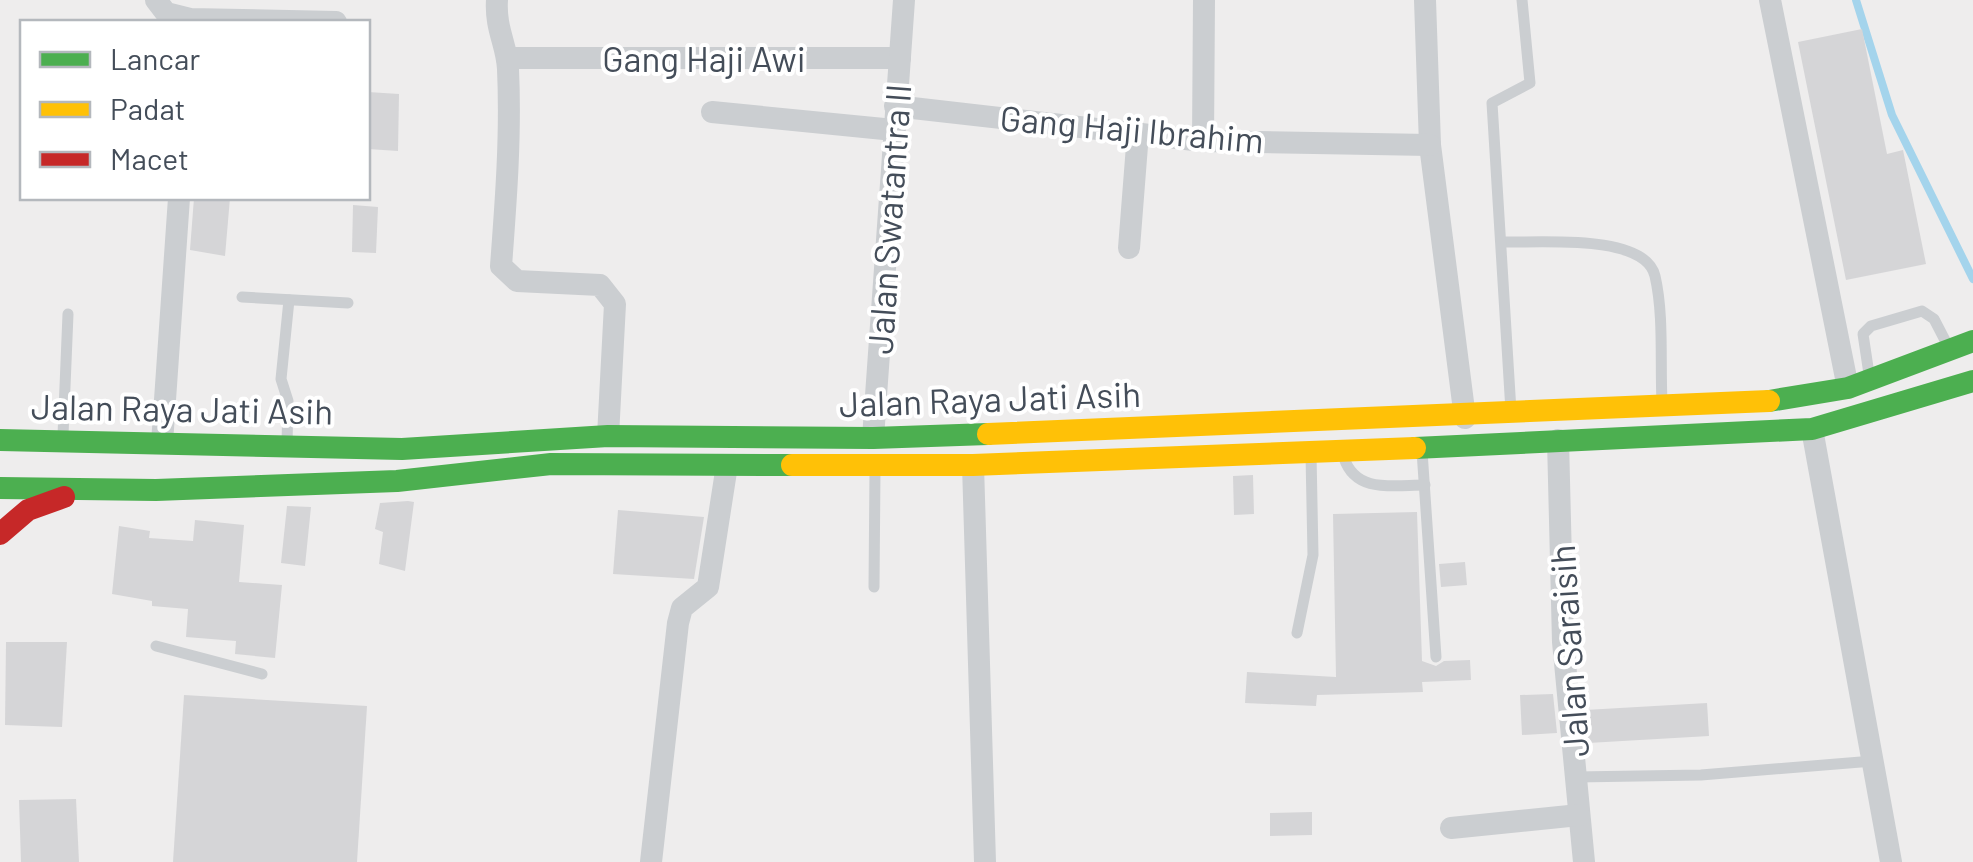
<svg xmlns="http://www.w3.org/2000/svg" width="1973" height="862" viewBox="0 0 1973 862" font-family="Barlow,sans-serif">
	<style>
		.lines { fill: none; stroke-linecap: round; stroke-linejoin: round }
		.stream { stroke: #a4d4ec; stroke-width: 8 }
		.building { fill: #d5d5d7 }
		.lane { stroke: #cbced1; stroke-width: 11 }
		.street { stroke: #cbced1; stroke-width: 22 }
		.fast { stroke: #4caf50; stroke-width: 22 }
		.slow { stroke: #ffc107; stroke-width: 22 }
		.jam { stroke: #c62828; stroke-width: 22 }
		.labels { text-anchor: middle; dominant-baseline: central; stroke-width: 8; stroke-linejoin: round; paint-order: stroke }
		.street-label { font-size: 35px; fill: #444d59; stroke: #fff }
	</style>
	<rect width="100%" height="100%" fill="#eeeded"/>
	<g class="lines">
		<polyline class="stream" points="1856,0 1892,115 1973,279"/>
	</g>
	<g class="building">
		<polygon points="1862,29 1887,154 1903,150 1926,264 1846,280 1798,42"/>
		<polygon points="368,92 399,94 398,151 368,149"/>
		<polygon points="194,198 230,198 225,256 190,250"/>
		<polygon points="353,205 378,207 376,253 352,252"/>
		<polygon points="1253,475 1254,514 1234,515 1233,476"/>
		<polygon points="408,501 414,502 405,571 379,564 383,532 375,529 380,503"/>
		<polygon points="287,506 311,507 305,566 281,563"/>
		<polygon points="618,510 704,517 694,579 613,574"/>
		<polygon points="1417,512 1422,661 1436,666 1444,661 1470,660 1471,680 1422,682 1423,692 1317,695 1316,706 1245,703 1247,672 1336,677 1333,514"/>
		<polygon points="195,520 244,525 239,582 282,585 275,658 235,654 236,641 186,637 188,609 152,606 152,601 112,594 119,526 150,531 149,538 193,541"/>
		<polygon points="1465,562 1467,585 1441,587 1439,564"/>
		<polygon points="6,642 67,642 62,727 5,725"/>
		<polygon points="1553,694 1557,733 1522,735 1520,695"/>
		<polygon points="184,695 367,706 357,862 173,862"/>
		<polygon points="1707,703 1709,736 1588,743 1585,710"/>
		<polygon points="76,799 79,862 21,862 19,800"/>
		<polygon points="1312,812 1312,835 1270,836 1270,813"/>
	</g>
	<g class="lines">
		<g class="lane">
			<path d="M1503 242C1538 243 1645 233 1655 276 1664 315 1660 362 1662 402"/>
			<polyline points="242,297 348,303"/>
			<polyline points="1869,374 1863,334 1871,326 1922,311 1934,319 1948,346"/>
			<polyline points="1511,411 1492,103 1530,83 1522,0"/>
			<polyline points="63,435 68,314"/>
			<polyline points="287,444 288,401 281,379 289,300"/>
			<polyline points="1422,451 1436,657"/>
			<path d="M1344 458C1356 494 1394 485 1425 485"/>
			<polyline points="874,587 875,470"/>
			<polyline points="1297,633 1313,555 1311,454"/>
			<polyline points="156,646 262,674"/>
			<polyline points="1576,777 1701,775 1873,761"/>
		</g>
		<g class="street">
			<polyline points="156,0 166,13 190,19 336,22"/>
			<path d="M497 0C495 29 507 45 508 69 511 135 506 200 501 266L517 281 600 285 615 304 608 436"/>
			<polyline points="1425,0 1430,145 1465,418"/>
			<polyline points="1770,0 1848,388"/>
			<polyline points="507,58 900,58"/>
			<polyline points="895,106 1203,141 1430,145"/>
			<polyline points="712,112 894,130"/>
			<polyline points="1203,141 1204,0"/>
			<polyline points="1129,248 1138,133"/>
			<polyline points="1812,429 1891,862"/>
			<polyline points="873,438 904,0"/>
			<polyline points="1558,440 1563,642 1584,862"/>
			<polyline points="162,443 179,198"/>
			<polyline points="973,465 985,862"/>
			<polyline points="1451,828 1579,815"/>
			<polyline points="651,862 678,623 682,608 708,587 727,465"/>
		</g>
		<g class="fast">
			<polyline points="1769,401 1848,388 1973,341"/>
			<polyline points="0,440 402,449 608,436 873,438 988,434"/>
			<polyline points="1415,448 1812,429 1973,381"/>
			<polyline points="0,488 156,490 397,481 551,464 792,465"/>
		</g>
		<g class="slow">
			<polyline points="988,434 1769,401"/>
			<polyline points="792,465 973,465 1415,448"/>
		</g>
		<polyline class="jam" points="0,534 28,510 64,497"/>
	</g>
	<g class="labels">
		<g class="street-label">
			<text x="704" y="58">Gang Haji Awi</text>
			<text transform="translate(1132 128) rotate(5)">Gang Haji Ibrahim</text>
			<text transform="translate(888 219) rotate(-86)">Jalan Swatantra II</text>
			<text transform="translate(990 398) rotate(-2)">Jalan Raya Jati Asih</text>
			<text transform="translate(182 408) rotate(1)">Jalan Raya Jati Asih</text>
			<text transform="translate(1568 651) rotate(-94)">Jalan Saraisih</text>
		</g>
	</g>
	<rect x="20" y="20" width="350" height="180" fill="#ffffff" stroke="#b4b8bd" stroke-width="2.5"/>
	<rect x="40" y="52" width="50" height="15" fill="#4caf50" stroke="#b4b8bd" stroke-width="2.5"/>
	<text x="110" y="70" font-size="30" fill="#444d59">Lancar</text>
	<rect x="40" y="102" width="50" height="15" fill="#ffc107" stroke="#b4b8bd" stroke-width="2.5"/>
	<text x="110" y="120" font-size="30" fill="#444d59">Padat</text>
	<rect x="40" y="152" width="50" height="15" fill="#c62828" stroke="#b4b8bd" stroke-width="2.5"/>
	<text x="110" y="170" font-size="30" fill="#444d59">Macet</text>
</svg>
